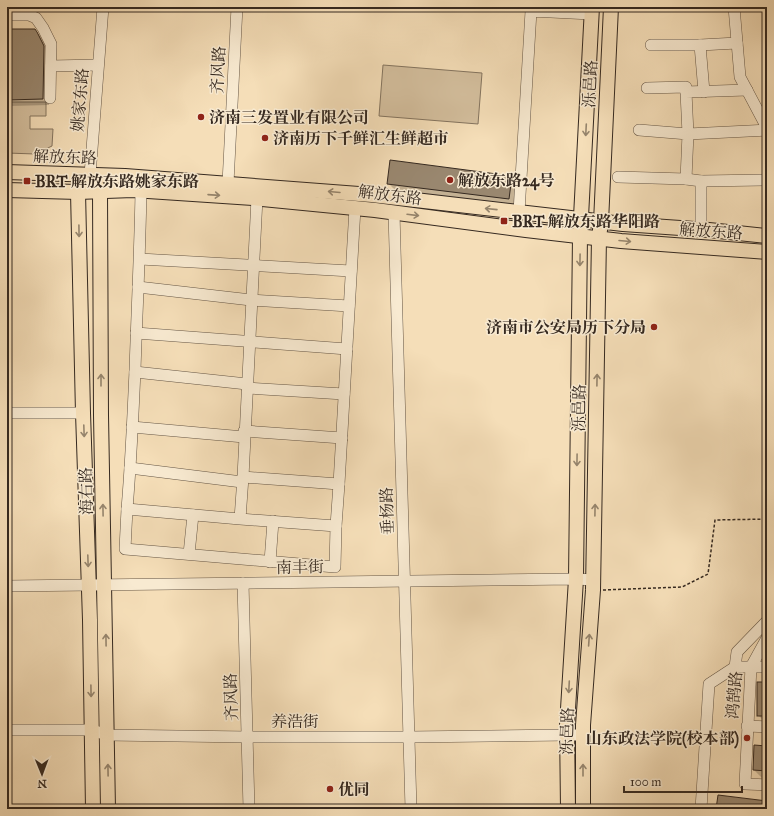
<svg xmlns="http://www.w3.org/2000/svg" width="774" height="816" viewBox="0 0 774 816" font-family="'IM FELL Great Primer','Noto Serif SC',serif">
	<style>
		.green { fill: #d4bf9e; stroke: #84745f }
		.shadow { fill: #0003 }
		.building { fill: #99876f; stroke: #352920 }
		.lines { fill: none; stroke-linecap: round; stroke-linejoin: round }
		.minor-casing { stroke: #655646; stroke-width: 12 }
		.major-casing { stroke: #352920; stroke-width: 16 }
		.path { stroke: #352920; stroke-width: 1.5; stroke-dasharray: 3 2; stroke-linecap: butt }
		.minor { stroke: #f8ead1; stroke-width: 11 }
		.major { stroke: #f5deb8; stroke-width: 14 }
		.oneway { stroke: #95846c }
		.poi-dot { fill: #8f2418; stroke: #f8ead1; stroke-width: 1.5 }
		.labels { text-anchor: middle; dominant-baseline: central; stroke-width: 3; stroke-linejoin: round; paint-order: stroke }
		.street-label { font-size: 16px; fill: #352920; stroke: #f8ead1 }
		.poi-label { font-size: 16px; font-weight: bold; fill: #352920; stroke: #f8ead1; text-anchor: start }
	</style>
	<rect width="100%" height="100%" fill="#f5deb8"/>
	<filter id="stains"><feTurbulence type="fractalNoise" baseFrequency=".005" numOctaves="4"/><feColorMatrix values="0 0 0 0 .2 0 0 0 0 .09 0 0 0 0 .02 0 0 0 .5 -.17"/></filter>
	<radialGradient id="worn" r=".72"><stop offset=".6" stop-color="#630" stop-opacity="0"/><stop offset="1" stop-color="#630" stop-opacity=".3"/></radialGradient>
	<g class="green">
		<polygon points="383,65 482,73 478,124 379,116"/>
		<polygon points="7,102 46,102 46,116 30,116 30,129 53,129 52,146 35,154 7,153"/>
	</g>
	<g class="shadow">
		<polygon points="7,30 35,30 41,37 50,53 49,105 10,106 7,103"/>
		<polygon points="511,177 518,183 515,205 395,190 388,183"/>
		<polygon points="767,683 767,720 763,720 758,715"/>
		<polygon points="767,747 767,780 764,780 754,770"/>
	</g>
	<g class="building">
		<polygon points="7,29 35,29 37,32 44,46 43,99 7,100"/>
		<polygon points="390,160 512,176 509,199 387,184"/>
		<rect x="757" y="682" width="10" height="34"/>
		<polygon points="754,745 767,746 767,771 753,770"/>
		<polygon points="718,795 767,801 767,809 716,809"/>
	</g>
	<g class="lines">
		<g class="minor-casing">
			<g id="minor">
				<polyline points="734,7 740,77 767,128"/>
				<polyline points="7,15 29,15 36,18 43,28 51,44 50,98"/>
				<polyline points="651,45 700,45 704,92"/>
				<polyline points="700,45 737,43"/>
				<polyline points="51,66 98,65"/>
				<polyline points="647,88 686,87 686,92"/>
				<polyline points="747,90 686,92 688,134 767,130"/>
				<polyline points="639,130 688,134 686,179"/>
				<polyline points="618,177 686,179 701,181 701,229"/>
				<polyline points="701,181 767,180"/>
				<polyline points="228,183 237,7"/>
				<polyline points="78,192 90,175 103,7"/>
				<polyline points="519,212 531,11 591,14"/>
				<polyline points="394,213 411,809"/>
				<polyline points="140,259 351,271"/>
				<polyline points="138,287 251,300 349,306"/>
				<polyline points="136,333 347,349"/>
				<polyline points="135,372 247,384"/>
				<polyline points="247,388 344,394"/>
				<polyline points="7,413 83,413"/>
				<polyline points="132,427 244,437"/>
				<polyline points="244,431 342,438"/>
				<polyline points="130,468 242,482"/>
				<polyline points="243,477 339,484"/>
				<path d="M127 509C131 463 133 416 135 370 137 310 140 250 141 191"/>
				<polyline points="240,519 336,526 335,567 125,549 127,509 240,519 243,477 257,198"/>
				<polyline points="336,526 339,484 355,208"/>
				<polyline points="189,554 193,515"/>
				<polyline points="270,562 273,521"/>
				<polyline points="243,583 249,809"/>
				<polyline points="7,586 576,579 594,580"/>
				<polyline points="767,638 751,667 745,784 767,785"/>
				<polyline points="735,667 767,667"/>
				<polyline points="747,726 767,727"/>
				<polyline points="7,730 92,730 107,735 248,737 409,737 567,735 583,735"/>
				<polyline points="701,809 709,684 735,667 737,652 767,621"/>
			</g>
		</g>
		<g class="major-casing">
			<g id="major">
				<polyline points="7,172 125,176 372,195 623,224 709,230 767,236"/>
				<polyline points="96,185 100,191 101,415 108,809"/>
				<polyline points="7,190 78,192 133,190 253,198 375,210 526,230 621,241 767,252"/>
				<polyline points="78,192 83,413 90,620 93,809"/>
				<polyline points="568,809 567,725 576,579 580,236 592,7"/>
				<polyline points="583,809 583,725 593,590 599,238 601,222 611,7"/>
			</g>
		</g>
		<polyline class="path" points="603,590 682,587 708,574 715,520 767,519"/>
		<use href="#minor" class="minor"/>
		<use href="#major" class="major"/>
	</g>
	<defs><path id="oneway-shaft" d="M-6 0H5M1.5-3L5.5 0L1.5 3" fill="none" stroke-width="1.6" stroke-linecap="round" stroke-linejoin="round"/></defs>
	<g class="oneway">
		<use href="#oneway-shaft" transform="translate(586 130) rotate(93)"/>
		<use href="#oneway-shaft" transform="translate(334 192) rotate(-175)"/>
		<use href="#oneway-shaft" transform="translate(214 195) rotate(4)"/>
		<use href="#oneway-shaft" transform="translate(491 209) rotate(-174)"/>
		<use href="#oneway-shaft" transform="translate(413 215) rotate(7)"/>
		<use href="#oneway-shaft" transform="translate(79 231) rotate(89)"/>
		<use href="#oneway-shaft" transform="translate(625 241) rotate(5)"/>
		<use href="#oneway-shaft" transform="translate(580 260) rotate(91)"/>
		<use href="#oneway-shaft" transform="translate(101 380) rotate(-90)"/>
		<use href="#oneway-shaft" transform="translate(597 380) rotate(-89)"/>
		<use href="#oneway-shaft" transform="translate(84 431) rotate(88)"/>
		<use href="#oneway-shaft" transform="translate(577 460) rotate(91)"/>
		<use href="#oneway-shaft" transform="translate(103 510) rotate(-91)"/>
		<use href="#oneway-shaft" transform="translate(595 510) rotate(-89)"/>
		<use href="#oneway-shaft" transform="translate(88 561) rotate(88)"/>
		<use href="#oneway-shaft" transform="translate(106 640) rotate(-91)"/>
		<use href="#oneway-shaft" transform="translate(589 640) rotate(-86)"/>
		<use href="#oneway-shaft" transform="translate(569 687) rotate(93)"/>
		<use href="#oneway-shaft" transform="translate(91 691) rotate(89)"/>
		<use href="#oneway-shaft" transform="translate(108 770) rotate(-91)"/>
		<use href="#oneway-shaft" transform="translate(583 770) rotate(-90)"/>
	</g>
	<g class="poi-dot">
		<circle cx="201" cy="117" r="4"/>
		<circle cx="265" cy="138" r="4"/>
		<circle cx="450" cy="180" r="4"/>
		<rect x="23" y="177" width="8" height="8" rx="2"/>
		<rect x="500" y="217" width="8" height="8" rx="2"/>
		<circle cx="654" cy="327" r="4"/>
		<circle cx="747" cy="738" r="4"/>
		<circle cx="330" cy="789" r="4"/>
	</g>
	<g class="labels">
		<g class="street-label">
			<text transform="translate(218 70) rotate(-87)">齐风路</text>
			<text transform="translate(590 84) rotate(-87)">泺邑路</text>
			<text transform="translate(80 100) rotate(-85)">姚家东路</text>
			<text transform="translate(65 157) rotate(2)">解放东路</text>
			<text transform="translate(390 195) rotate(7)">解放东路</text>
			<text transform="translate(711 231) rotate(4)">解放东路</text>
			<text transform="translate(579 408) rotate(-89)">泺邑路</text>
			<text transform="translate(86 491) rotate(-91)">海右路</text>
			<text transform="translate(387 511) rotate(-92)">垂杨路</text>
			<text transform="translate(300 567) rotate(-1)">南丰街</text>
			<text transform="translate(734 695) rotate(-85)">鸿鹄路</text>
			<text transform="translate(231 697) rotate(-92)">齐风路</text>
			<text x="295" y="721">养浩街</text>
			<text transform="translate(567 731) rotate(-88)">泺邑路</text>
		</g>
		<g class="poi-label">
			<text x="209" y="117">济南三发置业有限公司</text>
			<text x="273" y="138">济南历下千鲜汇生鲜超市</text>
			<text x="458" y="180">解放东路24号</text>
			<text x="35" y="181">BRT 解放东路姚家东路</text>
			<text x="512" y="221">BRT 解放东路华阳路</text>
			<text x="646" y="327" text-anchor="end">济南市公安局历下分局</text>
			<text x="739" y="738" text-anchor="end">山东政法学院(校本部)</text>
			<text x="338" y="789">优同</text>
		</g>
	</g>
	<rect width="774" height="816" fill="none" stroke="#f5deb8" stroke-width="24"/>
	<rect x="8" y="8" width="758" height="800" fill="none" stroke="#352920" stroke-width="2"/>
	<rect x="12" y="12" width="750" height="792" fill="none" stroke="#352920"/>
	<g transform="translate(42 774) rotate(179)" stroke="#f8ead1" stroke-width="3" paint-order="stroke">
	<path d="M0-3L7 15L0 10L-7 15Z" fill="#352920"/>
	<text y="-6" font-size="11" font-weight="bold" text-anchor="middle" fill="#352920">N</text>
	</g>
	<path d="M624 786v6h118v-6" fill="none" stroke="#352920" stroke-width="2"/>
	<text x="630" y="786" font-size="12" fill="#352920" stroke="#f8ead1" stroke-width="3" paint-order="stroke">100 m</text>
	<rect width="100%" height="100%" filter="url(#stains)"/>
	<rect width="100%" height="100%" fill="url(#worn)"/>
</svg>
